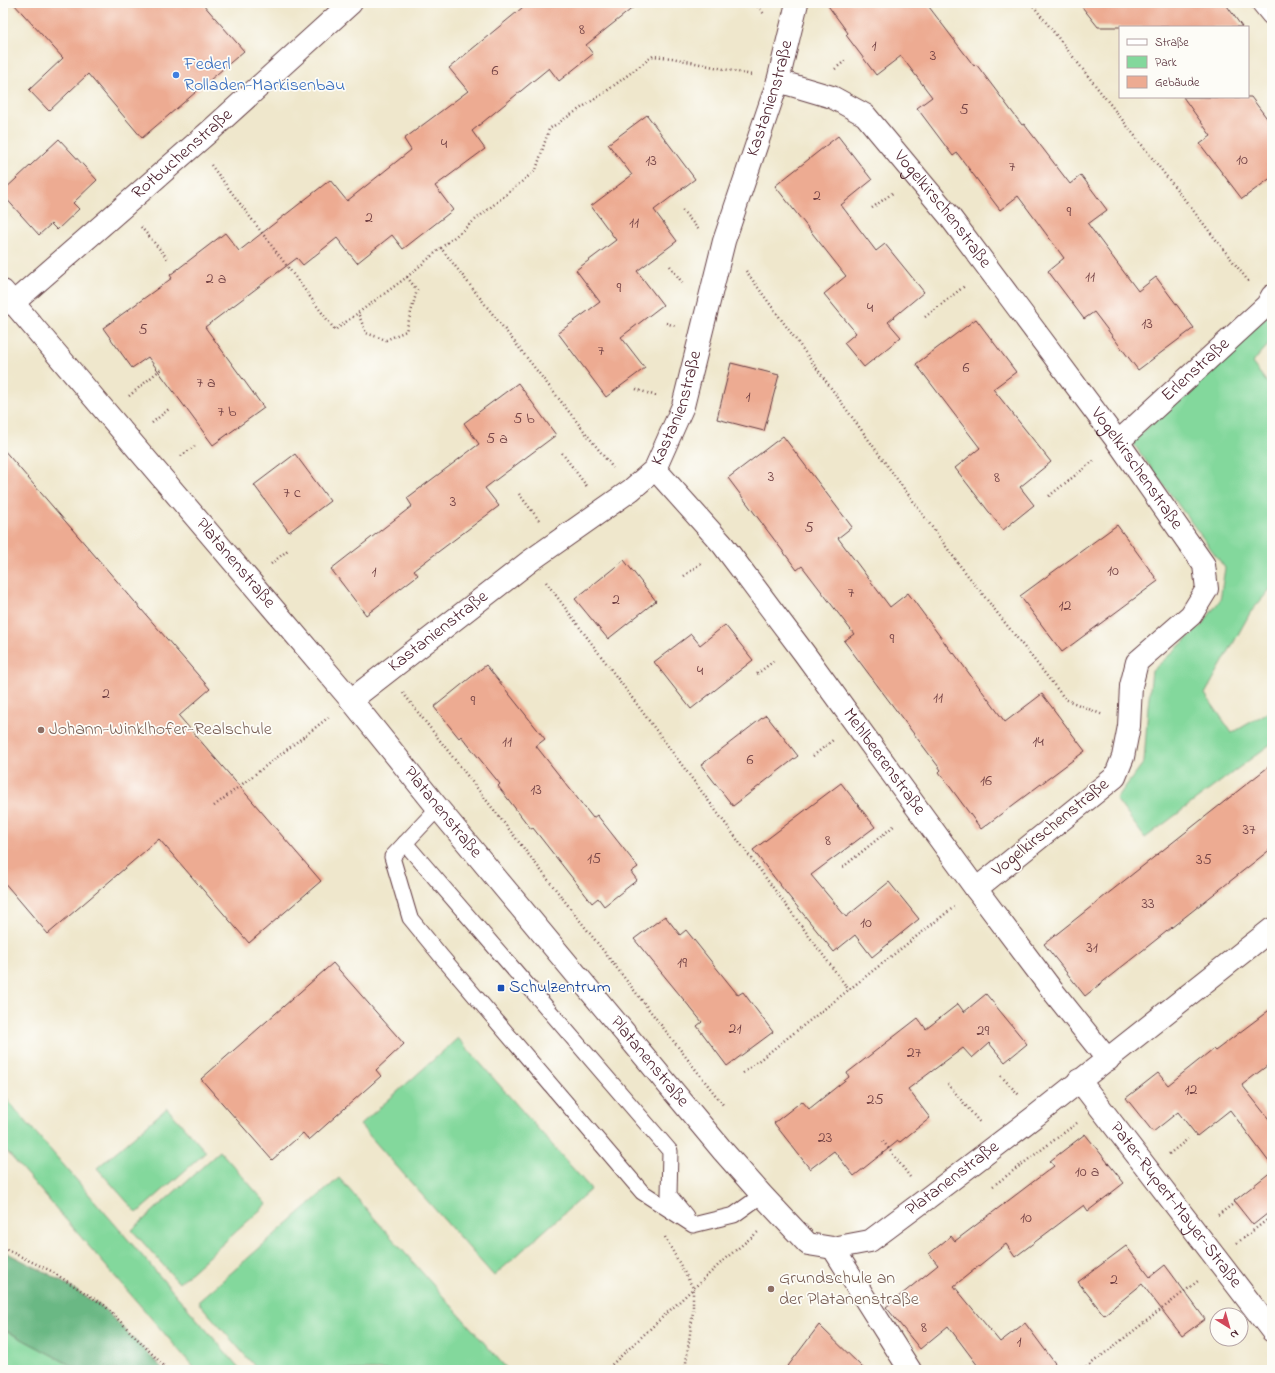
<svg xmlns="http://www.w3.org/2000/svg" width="1275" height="1373" viewBox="0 0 1275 1373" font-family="'Indie Flower',sans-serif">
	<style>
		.green { fill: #83d89c; stroke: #667c64 }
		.forest { fill: #6ab884; stroke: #5a6c58 }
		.building { fill: #edab92 }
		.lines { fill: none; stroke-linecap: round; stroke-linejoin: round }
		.service-casing { stroke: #633d43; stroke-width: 17 }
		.minor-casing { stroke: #633d43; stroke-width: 24 }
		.path { stroke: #633d43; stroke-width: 2.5; stroke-dasharray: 1 3; stroke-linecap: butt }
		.service { stroke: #fff; stroke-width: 15 }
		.minor { stroke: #fff; stroke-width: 22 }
		.shop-dot { fill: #3f7fe0; stroke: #fdfcf7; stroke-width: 1.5 }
		.education-dot { fill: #8d6e63; stroke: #fdfcf7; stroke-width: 1.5 }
		.transit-dot { fill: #1a4fb4; stroke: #fdfcf7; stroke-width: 1.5 }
		.labels { text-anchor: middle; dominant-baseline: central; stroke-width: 3.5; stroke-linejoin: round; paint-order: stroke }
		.number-label { font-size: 16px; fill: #734245 }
		.shop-label { font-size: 18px; fill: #366cbe; stroke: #fdfcf7; text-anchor: start }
		.street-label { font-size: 18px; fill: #4a1f2b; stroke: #fdfcf7 }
		.education-label { font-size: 18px; fill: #785e54; stroke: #fdfcf7; text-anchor: start }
		.transit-label { font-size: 18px; fill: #164399; stroke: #fdfcf7; text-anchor: start }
	</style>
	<rect width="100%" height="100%" fill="#fdfcf7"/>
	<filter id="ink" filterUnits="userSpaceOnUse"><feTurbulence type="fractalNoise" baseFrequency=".025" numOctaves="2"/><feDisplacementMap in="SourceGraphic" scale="8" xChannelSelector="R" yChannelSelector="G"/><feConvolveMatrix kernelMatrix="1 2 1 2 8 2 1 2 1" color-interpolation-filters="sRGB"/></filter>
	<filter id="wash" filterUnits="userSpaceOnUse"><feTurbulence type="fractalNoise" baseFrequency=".012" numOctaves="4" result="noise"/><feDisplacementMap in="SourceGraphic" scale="16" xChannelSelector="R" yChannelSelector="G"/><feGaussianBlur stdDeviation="0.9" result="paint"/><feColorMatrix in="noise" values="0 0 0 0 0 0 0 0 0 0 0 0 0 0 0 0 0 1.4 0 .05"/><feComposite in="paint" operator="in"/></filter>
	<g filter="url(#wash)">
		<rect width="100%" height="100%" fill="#efe7cc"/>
		<g class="green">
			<polygon points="1272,311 1272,341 1252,363 1272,389 1272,587 1250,613 1205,694 1232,733 1272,710 1272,743 1145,838 1116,799 1144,762 1148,706 1152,671 1201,626 1220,600 1225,568 1132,442"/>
			<polygon points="458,1038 591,1189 494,1276 360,1125"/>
			<polygon points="3,1095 241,1370 196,1370 3,1147"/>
			<polygon points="167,1108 206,1152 137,1213 97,1168"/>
			<polygon points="220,1151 267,1204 179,1283 132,1230"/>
			<polygon points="339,1178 508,1370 258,1370 198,1302"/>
			<polygon points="3,1329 76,1368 92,1370 13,1370 3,1366"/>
		</g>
		<polygon class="forest" points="3,1251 51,1275 102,1307 164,1370 92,1370 76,1368 3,1329"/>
		<g id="blocks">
			<g class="building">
				<polygon points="13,3 202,3 244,51 142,138 88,74 49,111 29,90 63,58"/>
				<polygon points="528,3 639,3 586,45 593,54 559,81 549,68 472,131 485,149 435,186 453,210 403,249 392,235 357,263 337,238 303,265 297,258 205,327 264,408 213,445 148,357 132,368 103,328 172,278 170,275 225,233 239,251 330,180 347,201 411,150 404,139 468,91 449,68"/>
				<polygon points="826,3 926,3 974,66 976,64 1022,125 1024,124 1070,184 1081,175 1107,210 1088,224 1138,291 1156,277 1194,328 1138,370 1094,312 1084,319 1048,271 1064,258 1018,196 1000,210 957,153 953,156 917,108 932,97 901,56 876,75 846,35 848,33"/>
				<polygon points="1079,3 1225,3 1242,27 1098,27"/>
				<polygon points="1183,97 1251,97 1272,125 1272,177 1242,199 1200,144 1211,136"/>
				<polygon points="647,115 695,179 654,210 677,241 637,271 663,305 621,337 645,368 606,397 558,333 600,302 576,270 616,240 591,206 632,175 608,144"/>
				<polygon points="838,136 872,180 841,205 876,251 885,244 924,292 888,322 901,337 864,367 844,343 856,333 824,294 846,276 775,186"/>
				<polygon points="59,139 97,180 73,203 79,209 57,230 51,224 39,235 3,195 3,191"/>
				<polygon points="976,319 1016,372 993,389 1051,462 1020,487 1034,505 1003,530 955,468 980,448 916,364"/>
				<polygon points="731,363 779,375 764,431 717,419"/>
				<polygon points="518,383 556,435 485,488 499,506 414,570 418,575 366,615 331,569 412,506 407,498 479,444 464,423"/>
				<polygon points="783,436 852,527 838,538 890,607 908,593 953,654 954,653 1005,722 1042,694 1085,751 981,829 939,772 941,770 844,641 854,634 802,566 797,570 728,478"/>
				<polygon points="3,449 210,689 179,716 321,881 249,943 159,839 48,934 3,881"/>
				<polygon points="295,454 330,501 289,532 254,485"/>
				<polygon points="1117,525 1158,581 1062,652 1020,596"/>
				<polygon points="624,560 656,601 608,639 575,599"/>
				<polygon points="725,625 753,660 691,709 654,662 691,634 700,645"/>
				<polygon points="486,665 545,739 536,746 593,818 597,815 638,867 631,872 637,880 604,906 598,898 592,903 533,828 531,829 498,786 500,784 461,736 459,738 434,707"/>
				<polygon points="766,715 798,756 733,806 701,765"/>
				<polygon points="1272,764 1272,848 1085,996 1044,944"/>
				<polygon points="841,783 875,827 811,875 846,917 889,882 919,919 872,957 855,935 834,952 787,894 753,850"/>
				<polygon points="665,916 680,935 686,930 738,995 743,992 773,1032 727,1066 697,1026 702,1022 634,939"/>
				<polygon points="333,963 404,1044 376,1070 381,1076 309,1140 303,1133 272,1160 201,1079"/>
				<polygon points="986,994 1027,1044 1005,1062 989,1043 972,1058 963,1048 908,1089 930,1118 900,1142 898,1141 854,1176 834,1151 810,1169 774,1123 802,1101 809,1109 849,1077 847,1073 918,1018 926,1029 958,1004 964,1012"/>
				<polygon points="1272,1008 1272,1062 1242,1085 1272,1123 1272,1166 1230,1110 1197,1136 1178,1112 1153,1132 1126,1098 1158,1073 1168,1085 1213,1049 1215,1051"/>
				<polygon points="1085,1134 1124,1183 1088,1211 1084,1205 1015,1257 1006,1244 954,1286 1000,1342 1025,1323 1060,1370 981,1370 948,1326 920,1349 886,1307 938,1265 929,1254 951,1236 955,1241 1054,1166 1050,1161"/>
				<polygon points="1272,1171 1272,1210 1253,1225 1234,1201"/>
				<polygon points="1126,1246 1150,1277 1165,1265 1205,1319 1182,1336 1142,1284 1104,1315 1078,1282"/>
				<polygon points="819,1325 865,1370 785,1370"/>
			</g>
		</g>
	</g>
	<g filter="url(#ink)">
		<use href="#blocks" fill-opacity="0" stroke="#633d43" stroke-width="1"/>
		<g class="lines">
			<g class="service-casing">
				<g id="service">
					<polyline points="438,808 392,857 410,918 441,956 642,1192 693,1225 734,1215 762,1195"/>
					<polyline points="405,843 670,1151 669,1195 686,1216"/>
				</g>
			</g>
			<g class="minor-casing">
				<g id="minor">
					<polyline points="1263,3 1272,14"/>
					<path id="s1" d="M778 81 832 97 865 115 950 217 1118 442 1204 565 1207 589 1191 615 1137 662 1131 686 1129 726 1123 757 1115 777 976 889"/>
					<path id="s2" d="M3 291 351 700 438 808 723 1151 762 1195 808 1244 833 1248 870 1241 925 1200 1038 1114 1272 929"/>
					<path id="s3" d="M12 304 210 131 351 3"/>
					<path id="s4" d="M1118 442 1267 305 1272 296"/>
					<path id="s5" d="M655 469 723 545 804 653 976 889 1052 990 1108 1060"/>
					<path id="s6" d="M351 700 530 561 631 490 655 469 683 406 724 241 778 81 797 3"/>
					<path id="s7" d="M1079 1080 1272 1331"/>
					<polyline points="833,1248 910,1370"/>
				</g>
			</g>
			<g class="path">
				<polyline points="755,3 765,15"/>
				<polyline points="1031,3 1249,282"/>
				<polyline points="835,69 846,60"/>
				<polyline points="211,165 335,330 358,313"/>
				<polyline points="872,208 894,192"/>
				<polyline points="682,210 699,230"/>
				<polyline points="141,227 168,259"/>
				<polyline points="441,248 536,170 549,129 604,93 653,56 672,58 752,75"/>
				<polyline points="670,266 684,285"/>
				<polyline points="746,271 958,563 1065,699 1103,715"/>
				<polyline points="407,277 417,290 406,331 386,340 366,333 358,313 407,277 441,248 613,468"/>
				<polyline points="925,317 966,285"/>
				<polyline points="666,323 675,326"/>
				<polyline points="636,389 656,396"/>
				<polyline points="129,396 161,369"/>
				<polyline points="152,423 170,408"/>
				<polyline points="562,453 588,488"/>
				<polyline points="181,456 195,446"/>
				<polyline points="519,494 539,520"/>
				<polyline points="1049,496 1096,459"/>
				<polyline points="271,564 289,549"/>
				<polyline points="684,576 701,563"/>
				<polyline points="546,582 849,990"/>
				<polyline points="757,674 775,660"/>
				<polyline points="403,693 724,1106"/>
				<polyline points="813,756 833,740"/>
				<polyline points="214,806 329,717"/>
				<polyline points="843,867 895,825"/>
				<polyline points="743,1073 954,907"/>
				<polyline points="1001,1076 1019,1095"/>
				<polyline points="948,1084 981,1124"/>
				<polyline points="883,1141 910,1177"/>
				<polyline points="1169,1154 1188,1139"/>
				<polyline points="993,1186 1077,1123"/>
				<polyline points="1218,1215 1236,1202"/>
				<polyline points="665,1237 693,1288 693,1311 685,1370"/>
				<polyline points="1237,1243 1272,1216"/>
				<polyline points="3,1248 51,1271 104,1305 168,1370"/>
				<polyline points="606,1370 726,1258 758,1232"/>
				<polyline points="1083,1370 1198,1281"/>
			</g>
			<use href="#service" class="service"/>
			<use href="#minor" class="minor"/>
		</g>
	</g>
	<circle class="shop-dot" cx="176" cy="75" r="4"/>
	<g class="education-dot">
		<circle cx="41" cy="730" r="4"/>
		<circle cx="771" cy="1289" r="4"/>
	</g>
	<rect class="transit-dot" x="497" y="984" width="8" height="8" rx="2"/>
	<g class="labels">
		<g class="number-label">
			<text x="582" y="30">8</text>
			<text x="874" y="46">1</text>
			<text x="933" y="56">3</text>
			<text x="495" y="71">6</text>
			<text x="964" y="110">5</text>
			<text x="444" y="144">4</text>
			<text x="1242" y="160">10</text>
			<text x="651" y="161">13</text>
			<text x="1012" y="167">7</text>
			<text x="817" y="196">2</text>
			<text x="1069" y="212">9</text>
			<text x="369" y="218">2</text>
			<text x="634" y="223">11</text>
			<text x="1090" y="277">11</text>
			<text x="216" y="279">2 a</text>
			<text x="619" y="288">9</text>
			<text x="870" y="308">4</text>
			<text x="1147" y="324">13</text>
			<text x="143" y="330">5</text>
			<text x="601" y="351">7</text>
			<text x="966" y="368">6</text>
			<text x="206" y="383">7 a</text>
			<text x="748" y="397">1</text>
			<text x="227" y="412">7 b</text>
			<text x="524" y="419">5 b</text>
			<text x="497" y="439">5 a</text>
			<text x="771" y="477">3</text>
			<text x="997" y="478">8</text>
			<text x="292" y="493">7 c</text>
			<text x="453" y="502">3</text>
			<text x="809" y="528">5</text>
			<text x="1113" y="571">10</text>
			<text x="374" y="572">1</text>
			<text x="851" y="593">7</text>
			<text x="616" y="600">2</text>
			<text x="1065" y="606">12</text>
			<text x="892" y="639">9</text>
			<text x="700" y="671">4</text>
			<text x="106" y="694">2</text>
			<text x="938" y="698">11</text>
			<text x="473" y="701">9</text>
			<text x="507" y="742">11</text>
			<text x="1038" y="742">14</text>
			<text x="750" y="760">6</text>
			<text x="986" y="781">16</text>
			<text x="536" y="790">13</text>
			<text x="1249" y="830">37</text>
			<text x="828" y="841">8</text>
			<text x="594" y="859">15</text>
			<text x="1204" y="860">35</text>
			<text x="1148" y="904">33</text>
			<text x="866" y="923">10</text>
			<text x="1092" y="948">31</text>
			<text x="682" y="963">19</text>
			<text x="735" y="1029">21</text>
			<text x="983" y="1031">29</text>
			<text x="914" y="1053">27</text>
			<text x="1191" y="1090">12</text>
			<text x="875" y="1100">25</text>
			<text x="825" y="1138">23</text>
			<text x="1087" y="1172">10 a</text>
			<text x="1026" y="1218">10</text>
			<text x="1114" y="1280">2</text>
			<text x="924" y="1328">8</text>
			<text x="1019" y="1342">1</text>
		</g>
		<g class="shop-label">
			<text x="184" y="65">Federl<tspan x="184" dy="21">Rolladen-Markisenbau</tspan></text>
		</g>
		<g class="street-label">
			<text stroke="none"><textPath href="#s6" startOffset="771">Kastanienstraße</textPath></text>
			<text stroke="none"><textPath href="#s3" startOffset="227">Rotbuchenstraße</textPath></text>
			<text stroke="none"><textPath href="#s1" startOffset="216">Vogelkirschenstraße</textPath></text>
			<text stroke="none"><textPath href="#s4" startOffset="106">Erlenstraße</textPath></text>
			<text stroke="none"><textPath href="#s6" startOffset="447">Kastanienstraße</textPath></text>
			<text stroke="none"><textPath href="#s1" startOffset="540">Vogelkirschenstraße</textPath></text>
			<text stroke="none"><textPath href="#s2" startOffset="358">Platanenstraße</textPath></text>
			<text stroke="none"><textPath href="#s6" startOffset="111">Kastanienstraße</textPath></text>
			<text stroke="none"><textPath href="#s5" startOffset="372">Mehlbeerenstraße</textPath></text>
			<text stroke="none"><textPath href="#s2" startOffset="682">Platanenstraße</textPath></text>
			<text transform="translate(1051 828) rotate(-39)">Vogelkirschenstraße</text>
			<text stroke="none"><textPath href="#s2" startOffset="1006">Platanenstraße</textPath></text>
			<text stroke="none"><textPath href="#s2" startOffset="1414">Platanenstraße</textPath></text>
			<text stroke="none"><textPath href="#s7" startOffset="158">Pater-Rupert-Mayer-Straße</textPath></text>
		</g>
		<g class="education-label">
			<text x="49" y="730">Johann-Winklhofer-Realschule</text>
			<text x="779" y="1279">Grundschule an<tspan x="779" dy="21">der Platanenstraße</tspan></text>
		</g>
		<g class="transit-label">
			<text x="509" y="988">Schulzentrum</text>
		</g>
	</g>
	<rect width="1275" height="1373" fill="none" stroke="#fdfcf7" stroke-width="16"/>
	<rect x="1119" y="26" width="130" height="72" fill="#fdfcf7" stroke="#b5a4a5"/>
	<rect x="1127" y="39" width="20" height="6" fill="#ffffff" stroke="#b5a4a5"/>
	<text x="1155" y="46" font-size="12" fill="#4a1f2b">Straße</text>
	<rect x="1127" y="56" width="20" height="12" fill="#83d89c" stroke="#b5a4a5"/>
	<text x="1155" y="66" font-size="12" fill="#4a1f2b">Park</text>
	<rect x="1127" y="76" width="20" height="12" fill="#edab92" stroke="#b5a4a5"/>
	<text x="1155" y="86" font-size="12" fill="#4a1f2b">Gebäude</text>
	<g transform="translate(1229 1327) rotate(143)"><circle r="19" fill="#fdfcf7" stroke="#b5a4a5"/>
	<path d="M0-3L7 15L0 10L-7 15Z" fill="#d1495b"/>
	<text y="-6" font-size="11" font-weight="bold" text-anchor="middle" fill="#4a1f2b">N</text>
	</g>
</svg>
